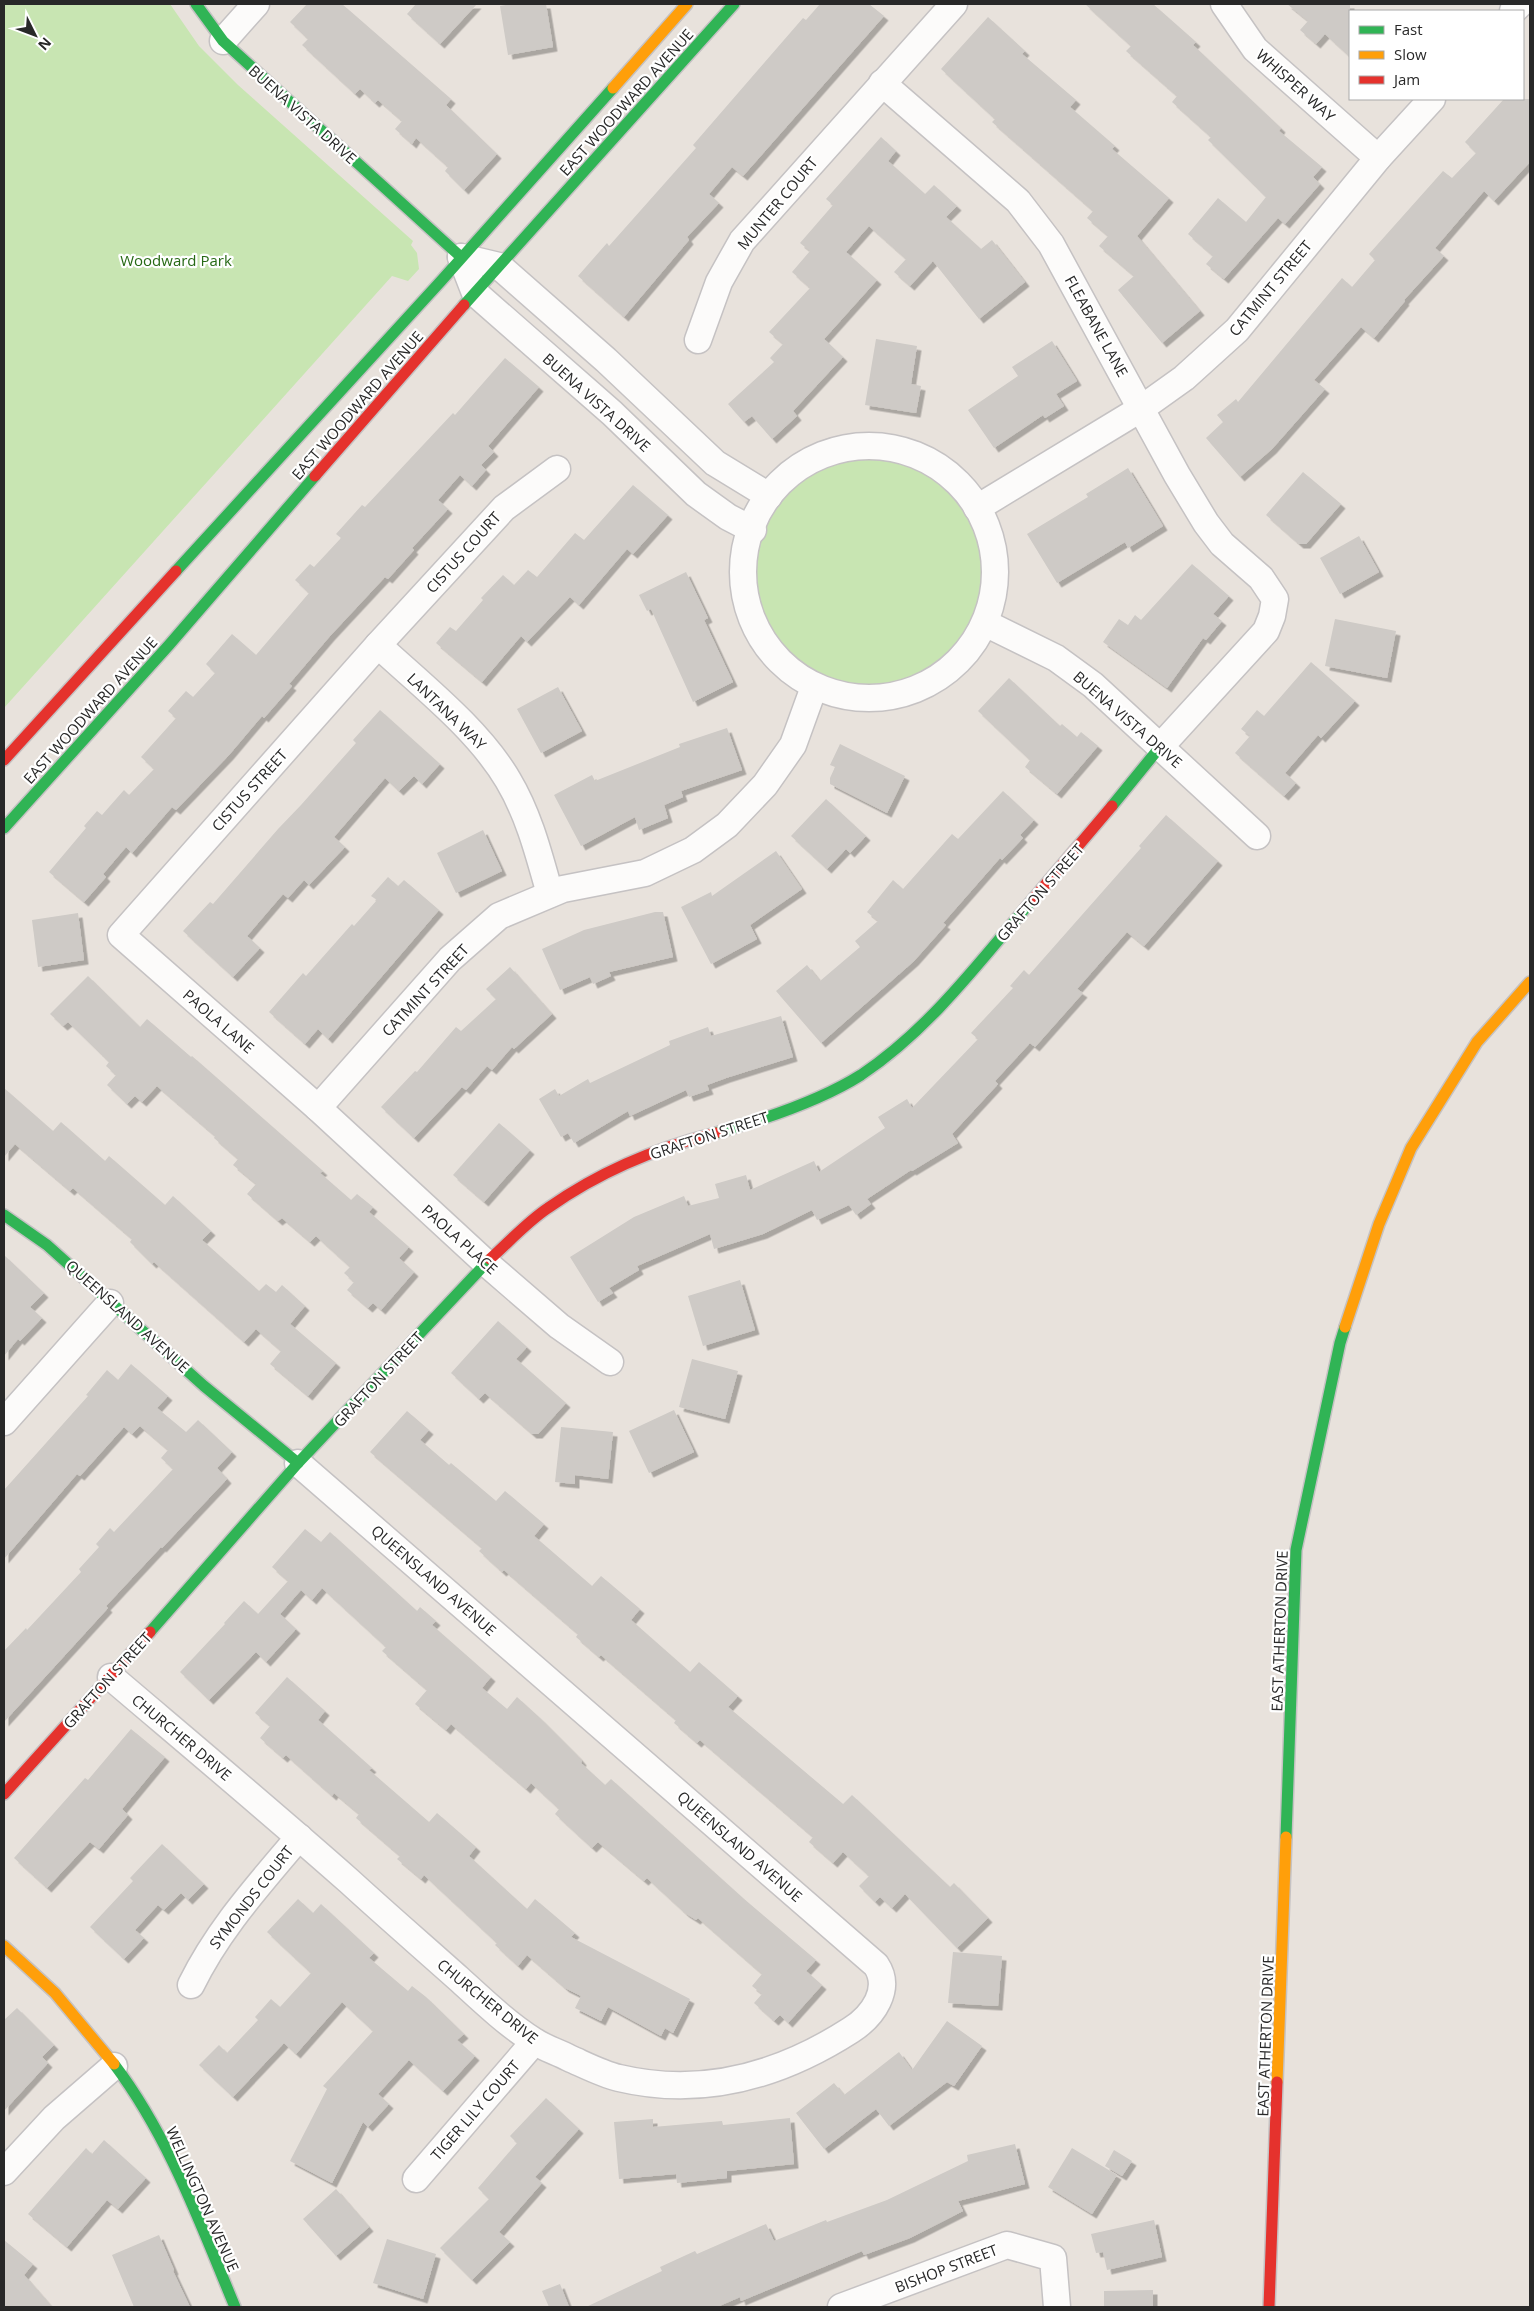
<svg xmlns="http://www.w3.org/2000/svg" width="1534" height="2311" viewBox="0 0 1534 2311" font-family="'Open Sans',sans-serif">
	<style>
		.green { fill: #c8e5b2 }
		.building { fill: #cecac6; filter: url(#shadow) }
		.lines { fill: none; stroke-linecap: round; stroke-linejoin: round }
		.street-casing { stroke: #c5c2c3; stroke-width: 29 }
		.fast-casing { stroke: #c5c2c3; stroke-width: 14 }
		.slow-casing { stroke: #c5c2c3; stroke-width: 14 }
		.jam-casing { stroke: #c5c2c3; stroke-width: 14 }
		.street { stroke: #fcfbfa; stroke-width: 26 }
		.fast { stroke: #30b455; stroke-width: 11 }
		.slow { stroke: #ff9f0a; stroke-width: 11 }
		.jam { stroke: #e5322d; stroke-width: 11 }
		.labels { text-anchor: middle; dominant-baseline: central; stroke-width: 4.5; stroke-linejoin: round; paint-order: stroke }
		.street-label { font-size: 15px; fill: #282828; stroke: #fff }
		.park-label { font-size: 15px; fill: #266914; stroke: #fff }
	</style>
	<defs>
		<filter id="shadow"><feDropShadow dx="4.5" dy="4.5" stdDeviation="0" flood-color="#0004"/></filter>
	</defs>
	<rect width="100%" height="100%" fill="#e8e2dc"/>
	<g class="green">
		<polygon points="4,4 170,4 199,46 238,85 413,241 411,245 417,253 419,269 408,281 392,276 4,708"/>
		<circle cx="868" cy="574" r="115"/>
	</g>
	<g class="building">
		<polygon points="307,4 342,4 451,99 446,105 497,154 464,190 445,171 448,167 416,138 412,144 395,129 402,121 378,100 375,103 360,89 355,94 302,45 308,39 290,22"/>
		<polygon points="416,4 477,4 440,44 407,14"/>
		<polygon points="512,4 546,4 553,47 508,55 500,6"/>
		<polygon points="820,4 869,4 884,16 743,176 732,167 709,194 719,203 687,237 689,240 624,317 578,276 607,243 609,246 696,148 693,145 803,18 806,20"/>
		<polygon points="1085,4 1153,4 1196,42 1193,45 1281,128 1279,131 1322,167 1313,177 1320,184 1285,224 1278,218 1224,279 1206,264 1213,256 1188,234 1218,198 1246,222 1266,197 1208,140 1211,137 1172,102 1177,96 1126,51 1131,46"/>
		<polygon points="1287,4 1350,4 1350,57 1325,34 1316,44 1300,30 1308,21"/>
		<polygon points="988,17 1025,51 1022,54 1076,100 1070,107 1115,146 1112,149 1169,198 1137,236 1200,311 1162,343 1118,290 1134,276 1099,246 1108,236 1087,218 1093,211 992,122 995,119 941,69"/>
		<polygon points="1504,99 1530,99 1530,162 1494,201 1484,191 1435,248 1444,256 1404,300 1405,301 1374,338 1361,327 1314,380 1325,389 1272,449 1240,477 1206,438 1223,422 1217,415 1236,399 1238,402 1342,278 1352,287 1375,260 1369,254 1443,171 1452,178 1476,153 1465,142"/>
		<polygon points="881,137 896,151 888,161 925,194 934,185 957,206 946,217 981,249 992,240 1025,282 979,319 933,261 910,286 894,272 906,259 869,226 846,252 877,280 824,339 843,357 793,411 797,416 772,439 752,416 744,422 728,404 774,362 770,358 783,344 769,332 810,288 792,272 810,251 800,243 833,205 826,199"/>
		<polygon points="876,339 917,346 911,384 921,386 916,413 865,405"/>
		<polygon points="1052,341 1077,381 1056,394 1064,406 1045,418 1043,415 994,448 968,410 1018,376 1012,367"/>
		<polygon points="505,358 539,387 488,446 494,452 481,465 486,470 472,486 460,475 438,500 448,509 412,548 414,550 388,579 385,577 330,636 289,684 292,686 264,718 262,716 229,755 176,810 172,807 132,853 126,847 103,874 106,877 84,902 49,872 86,828 84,826 97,811 102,815 124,790 129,795 154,769 141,757 176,718 168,711 186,691 193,697 215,673 206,664 232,634 256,655 309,593 295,580 310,564 314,567 341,538 336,534 362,505 365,507 453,413 455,415"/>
		<polygon points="1128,468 1163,526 1128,548 1125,542 1057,583 1027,534 1088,497 1086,494"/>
		<polygon points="1303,472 1341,504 1306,544 1299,544 1266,515"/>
		<polygon points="633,485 668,515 633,554 627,549 579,605 570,597 527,642 521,636 482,682 436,643 450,627 456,631 483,600 481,598 503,575 514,585 528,570 537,577 575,533 584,540"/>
		<polygon points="1359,536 1379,572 1340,594 1320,558"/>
		<polygon points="1192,564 1229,596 1213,614 1222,621 1206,640 1203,638 1167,688 1103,642 1119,619 1128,625 1135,615 1141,620"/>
		<polygon points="686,572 708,618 704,620 733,682 693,702 651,609 647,611 639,595"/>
		<polygon points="1335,619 1396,631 1387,678 1325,666"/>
		<polygon points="1311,662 1355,701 1321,738 1318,735 1285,773 1296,783 1284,796 1235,753 1250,736 1241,729 1257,710 1264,716"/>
		<polygon points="1009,678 1060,726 1062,724 1077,737 1081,732 1098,746 1057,794 1025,767 1030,760 978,711"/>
		<polygon points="558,687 582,731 541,753 517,709"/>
		<polygon points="380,710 440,764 422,784 414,776 399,791 385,778 334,837 345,847 309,885 304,880 288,898 283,894 247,936 260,948 233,977 183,931 210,902 213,904 278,829 301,805 356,743 353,740"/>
		<polygon points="727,728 742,770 681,791 683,797 664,805 668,818 639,830 635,817 581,846 554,795 592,775 595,781 680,747 679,744"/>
		<polygon points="840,744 905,776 887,813 830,784 830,778 835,767 830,765"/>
		<polygon points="1003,791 1034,820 1020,835 1023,838 1002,860 1000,858 943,923 946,925 914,961 821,1043 776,991 807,965 820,981 860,947 855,941 878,921 867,912 893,880 903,889 952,834 958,839"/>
		<polygon points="826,799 866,836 850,853 846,849 827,869 791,836"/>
		<polygon points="1166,815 1218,861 1144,946 1127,932 1077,989 1083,993 1035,1047 1030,1043 995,1081 998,1084 952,1134 958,1143 912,1171 911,1170 867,1199 871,1204 856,1215 849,1205 817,1220 812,1210 763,1234 714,1249 710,1234 637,1266 639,1270 609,1288 613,1293 598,1302 570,1257 634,1217 684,1196 688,1206 719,1198 715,1184 746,1175 750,1190 814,1161 819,1172 885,1128 878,1117 907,1099 912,1108 978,1039 971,1033 1013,988 1010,986 1024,970 1029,975 1141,848 1139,846"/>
		<polygon points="483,830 502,871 456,893 437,853"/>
		<polygon points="776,851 802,889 750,925 757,939 711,964 681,907 711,892 712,896"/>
		<polygon points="388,877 398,886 404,880 439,910 328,1039 318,1029 305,1044 269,1012 303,973 306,976 352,924 354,926 377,900 371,896"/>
		<polygon points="655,912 663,912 673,957 609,972 611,976 593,984 590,977 560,990 542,949 584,930"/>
		<polygon points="78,913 84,960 38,967 32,920"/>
		<polygon points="510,967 552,1014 514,1049 512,1047 492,1070 487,1066 466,1090 462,1087 414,1138 381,1107 415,1071 417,1072 456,1027 461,1031 496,999 486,989"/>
		<polygon points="88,976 140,1027 147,1019 191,1057 192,1056 323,1171 320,1173 351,1200 357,1194 373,1207 369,1212 409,1247 399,1258 414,1272 381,1310 373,1303 368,1308 347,1290 354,1282 344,1273 350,1267 316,1236 310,1242 282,1218 278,1221 247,1194 256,1184 233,1165 238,1159 214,1138 215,1136 157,1086 142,1102 135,1096 127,1104 107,1085 116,1075 106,1066 109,1062 68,1022 63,1026 50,1014"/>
		<polygon points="781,1016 793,1057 726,1078 707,1085 709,1090 689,1097 686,1090 630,1116 628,1111 574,1143 568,1133 561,1137 539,1099 555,1089 559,1096 588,1079 590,1083 670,1045 669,1041 708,1027 711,1036"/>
		<polygon points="4,1088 53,1131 61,1122 105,1161 109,1156 165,1205 173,1196 211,1231 202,1240 259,1291 266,1284 276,1292 282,1285 305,1306 290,1324 336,1363 308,1396 270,1364 281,1351 256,1329 244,1342 154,1262 152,1264 130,1242 132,1239 73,1188 70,1191 15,1144 4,1157"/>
		<polygon points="499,1123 530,1150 484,1202 453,1175"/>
		<polygon points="4,1255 44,1293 30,1307 42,1318 20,1341 18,1339 4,1356"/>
		<polygon points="740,1280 755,1330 703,1346 688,1296"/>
		<polygon points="498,1321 527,1347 516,1359 566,1403 538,1434 532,1434 485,1393 479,1399 451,1373"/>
		<polygon points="692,1359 738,1371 725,1419 679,1407"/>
		<polygon points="131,1364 168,1396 157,1408 186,1432 198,1420 232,1452 217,1468 227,1479 162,1548 161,1547 106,1606 108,1608 4,1722 4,1651 26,1628 27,1630 81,1572 79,1569 99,1547 96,1544 110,1528 114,1532 173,1469 161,1458 168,1450 140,1426 132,1434 124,1427 80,1476 77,1474 4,1559 4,1490 88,1396 86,1395 107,1370 118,1380"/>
		<polygon points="674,1410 694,1452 649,1473 629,1431"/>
		<polygon points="407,1411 429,1430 420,1440 449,1465 451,1463 496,1501 505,1491 544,1524 534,1536 592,1586 601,1576 640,1609 631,1620 690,1672 699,1662 738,1696 728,1707 843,1804 852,1795 950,1887 954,1883 988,1918 957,1948 905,1894 892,1908 880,1897 875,1902 859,1886 869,1876 843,1852 833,1863 809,1842 813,1837 700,1740 697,1743 674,1723 676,1720 601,1655 599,1657 576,1637 578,1634 504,1570 502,1572 479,1551 482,1548 370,1452"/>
		<polygon points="561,1427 613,1432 608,1479 575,1475 575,1484 555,1482"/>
		<polygon points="305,1529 321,1542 330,1532 417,1611 420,1607 436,1621 432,1625 491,1677 482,1688 507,1709 517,1697 540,1718 577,1755 582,1761 581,1763 605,1785 611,1779 744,1899 816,1960 806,1971 822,1985 788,2023 780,2015 774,2021 754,2003 762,1994 752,1986 762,1974 698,1918 696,1920 685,1913 647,1878 644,1881 598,1842 592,1848 555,1814 559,1809 531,1783 526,1789 451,1724 446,1730 415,1704 427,1690 382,1651 386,1647 322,1588 312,1600 301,1590 280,1614 296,1629 266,1662 256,1652 209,1700 180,1672 225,1624 224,1623 244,1601 258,1614 288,1581 272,1567"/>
		<polygon points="287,1677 325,1711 318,1720 372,1768 369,1770 429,1822 437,1813 476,1847 469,1856 527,1909 535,1899 575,1933 571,1937 690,1999 673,2033 665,2028 661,2036 608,2007 601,2021 575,2008 581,1996 565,1988 527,1955 518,1966 495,1945 497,1943 424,1875 421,1879 397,1859 400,1856 356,1818 359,1814 334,1793 332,1796 286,1755 283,1758 260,1738 270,1726 255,1713"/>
		<polygon points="131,1729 165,1757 122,1809 128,1815 99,1849 90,1842 47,1888 14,1858 85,1778 88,1780"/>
		<polygon points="162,1844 204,1884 188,1900 181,1893 164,1910 158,1905 135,1930 144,1938 124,1959 90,1927 133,1881 130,1878"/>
		<polygon points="298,1899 313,1913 321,1904 374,1953 369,1958 408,1991 412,1986 426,1997 464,2034 457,2040 475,2056 443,2091 409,2060 378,2094 389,2104 368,2127 363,2122 332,2183 290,2161 327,2089 323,2086 373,2031 342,2002 296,2054 284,2043 233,2097 199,2065 219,2045 227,2053 258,2020 255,2017 271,1999 280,2007 311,1973 267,1932"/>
		<polygon points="953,1952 1002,1956 998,2006 948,2003"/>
		<polygon points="17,2008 54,2045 42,2057 48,2063 4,2111 4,2020"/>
		<polygon points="947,2021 982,2046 954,2086 947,2082 889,2126 876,2109 824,2149 796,2113 834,2083 844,2095 899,2052 912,2070"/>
		<polygon points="546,2098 579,2129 535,2177 542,2183 499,2232 510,2242 472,2280 440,2248 489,2199 478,2188 517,2143 510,2136"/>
		<polygon points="790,2118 794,2164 727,2171 727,2178 677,2183 676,2174 619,2179 614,2122 653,2119 653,2127 722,2121 723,2125"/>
		<polygon points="104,2140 146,2178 118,2209 107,2200 67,2247 28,2214 86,2148 92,2154"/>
		<polygon points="1015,2144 1025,2184 958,2201 963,2211 910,2238 864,2255 862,2251 741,2301 740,2297 717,2307 586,2307 662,2271 660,2267 695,2251 697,2254 766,2224 774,2241 826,2220 827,2222 887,2200 968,2161 967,2155"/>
		<polygon points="1072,2148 1117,2175 1092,2214 1048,2187"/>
		<polygon points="1114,2150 1132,2161 1122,2176 1105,2166"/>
		<polygon points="336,2189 369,2227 336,2256 303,2219"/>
		<polygon points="1154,2220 1162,2257 1107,2270 1103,2252 1096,2253 1091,2234"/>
		<polygon points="159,2235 174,2270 173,2271 190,2307 134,2307 112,2255"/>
		<polygon points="387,2239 436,2254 423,2299 373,2283"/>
		<polygon points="4,2240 33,2264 24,2275 52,2307 4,2307"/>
		<polygon points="560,2284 569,2307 549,2307 542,2291"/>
		<polygon points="1153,2290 1153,2307 1104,2307 1104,2291"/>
	</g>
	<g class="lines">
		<g class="street-casing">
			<g id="street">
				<polyline points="1224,4 1255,49 1378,158"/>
				<polyline points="1513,11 1520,4"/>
				<polyline points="223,41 256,4"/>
				<polyline points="882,83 1018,201 1051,244 1177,475 1206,523 1222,544 1261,578 1275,599 1272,616 1266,631 1160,747"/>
				<polyline points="461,257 475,293 612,413 696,494 728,517 753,530"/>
				<polyline points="461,257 499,266 606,360 715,463 769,496"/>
				<polyline points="698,340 719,282 742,241 954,4"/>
				<circle cx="869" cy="572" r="126"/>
				<polyline points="557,469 504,508 378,645 121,935 318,1108 486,1263 559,1326 610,1362"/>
				<polyline points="977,508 1142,408 1184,378 1237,330 1378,158 1432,99"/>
				<polyline points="985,623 1056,658 1093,685 1257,836"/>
				<path d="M378 645C421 685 478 729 508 780 529 815 539 855 550 894"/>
				<polyline points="318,1108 450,959 499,916 563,889 645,873 693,850 727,825 765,785 793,745 814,687"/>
				<polyline points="4,1422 110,1303"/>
				<path d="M111 1677C191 1745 271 1812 349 1881 385 1914 422 1946 459 1979 482 2000 507 2024 534 2041 544 2048 558 2052 569 2058 585 2065 602 2074 619 2078 703 2098 781 2075 851 2030 873 2016 892 1989 876 1965L298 1463"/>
				<path d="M191 1985C219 1928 259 1885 299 1837"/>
				<polyline points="4,2172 54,2118 114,2066"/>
				<polyline points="416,2179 534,2042"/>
				<polyline points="841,2307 1007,2245 1053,2258 1057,2307"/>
			</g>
		</g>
		<g class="fast-casing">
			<g id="fast">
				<polyline points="196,4 223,41 461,257"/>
				<polyline points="464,305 734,4"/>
				<polyline points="176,571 441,281 613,88"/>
				<polyline points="1112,806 1160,747"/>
				<polyline points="4,828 169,645 315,476"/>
				<path d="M716 1133C762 1120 820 1101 861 1075 930 1029 981 960 1034 898"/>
				<polyline points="4,1215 47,1245 204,1386 298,1463"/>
				<polyline points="150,1632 298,1463 490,1259"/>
				<polyline points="1286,1837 1296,1550 1340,1343 1345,1327"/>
				<path d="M114 2064C169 2137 200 2223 235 2307"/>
			</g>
		</g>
		<g class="slow-casing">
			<g id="slow">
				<polyline points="613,88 687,4"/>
				<polyline points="1345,1327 1379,1224 1411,1148 1477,1042 1530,982"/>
				<polyline points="4,1946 55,1993 114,2064"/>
				<polyline points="1277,2082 1286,1837"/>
			</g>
		</g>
		<g class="jam-casing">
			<g id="jam">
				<polyline points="315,476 464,305"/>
				<polyline points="4,760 176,571"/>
				<polyline points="1034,898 1112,806"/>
				<path d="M490 1259C509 1242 527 1222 548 1208 599 1172 656 1148 716 1133"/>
				<polyline points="4,1794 150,1632"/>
				<polyline points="1269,2307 1277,2082"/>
			</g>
		</g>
		<use href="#street" class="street"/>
		<use href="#fast" class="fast"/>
		<use href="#slow" class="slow"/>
		<use href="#jam" class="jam"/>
	</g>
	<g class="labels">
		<g class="street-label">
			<text transform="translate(1296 85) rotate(42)">WHISPER WAY</text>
			<text transform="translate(626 102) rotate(-48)">EAST WOODWARD AVENUE</text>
			<text transform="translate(303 114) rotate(42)">BUENA VISTA DRIVE</text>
			<text transform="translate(777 203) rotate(-50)">MUNTER COURT</text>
			<text transform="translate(1270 288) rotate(-50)">CATMINT STREET</text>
			<text transform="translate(1097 326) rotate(61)">FLEABANE LANE</text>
			<text transform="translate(597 402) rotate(42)">BUENA VISTA DRIVE</text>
			<text transform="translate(357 405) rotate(-49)">EAST WOODWARD AVENUE</text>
			<text transform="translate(463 552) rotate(-48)">CISTUS COURT</text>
			<text transform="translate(90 710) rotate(-48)">EAST WOODWARD AVENUE</text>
			<text transform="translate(447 711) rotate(44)">LANTANA WAY</text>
			<text transform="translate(1128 719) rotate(41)">BUENA VISTA DRIVE</text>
			<text transform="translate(249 790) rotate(-48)">CISTUS STREET</text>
			<text transform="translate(1040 892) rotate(-49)">GRAFTON STREET</text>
			<text transform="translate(425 990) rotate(-47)">CATMINT STREET</text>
			<text transform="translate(219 1021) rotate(41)">PAOLA LANE</text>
			<text transform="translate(709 1135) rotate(-18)">GRAFTON STREET</text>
			<text transform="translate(460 1239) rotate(42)">PAOLA PLACE</text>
			<text transform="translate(128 1316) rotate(42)">QUEENSLAND AVENUE</text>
			<text transform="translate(378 1379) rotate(-47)">GRAFTON STREET</text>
			<text transform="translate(434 1580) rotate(41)">QUEENSLAND AVENUE</text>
			<text transform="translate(1279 1631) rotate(-88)">EAST ATHERTON DRIVE</text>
			<text transform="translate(107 1680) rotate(-48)">GRAFTON STREET</text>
			<text transform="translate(182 1737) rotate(40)">CHURCHER DRIVE</text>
			<text transform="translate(740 1846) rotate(41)">QUEENSLAND AVENUE</text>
			<text transform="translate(251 1897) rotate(-52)">SYMONDS COURT</text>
			<text transform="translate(488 2001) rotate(39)">CHURCHER DRIVE</text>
			<text transform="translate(1265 2036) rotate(-88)">EAST ATHERTON DRIVE</text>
			<text transform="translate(475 2110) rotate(-49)">TIGER LILY COURT</text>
			<text transform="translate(203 2199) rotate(66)">WELLINGTON AVENUE</text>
			<text transform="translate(946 2268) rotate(-21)">BISHOP STREET</text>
		</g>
		<g class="park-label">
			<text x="176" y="260">Woodward Park</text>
		</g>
	</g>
	<rect width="1534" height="2311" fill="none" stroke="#282828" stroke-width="10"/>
	<rect x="1349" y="10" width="175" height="90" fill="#ffffff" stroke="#a9a9a9"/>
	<rect x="1359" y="26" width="25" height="8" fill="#30b455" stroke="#a9a9a9"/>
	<text x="1394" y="35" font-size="15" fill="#282828">Fast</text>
	<rect x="1359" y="51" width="25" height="8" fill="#ff9f0a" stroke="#a9a9a9"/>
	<text x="1394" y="60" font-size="15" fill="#282828">Slow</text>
	<rect x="1359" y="76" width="25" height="8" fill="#e5322d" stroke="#a9a9a9"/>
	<text x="1394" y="85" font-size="15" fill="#282828">Jam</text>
	<g transform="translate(35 35) rotate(132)" stroke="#ffffff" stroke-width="4" paint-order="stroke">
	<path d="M0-4L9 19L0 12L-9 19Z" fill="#282828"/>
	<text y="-8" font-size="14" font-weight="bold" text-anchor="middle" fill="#282828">N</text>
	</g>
</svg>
